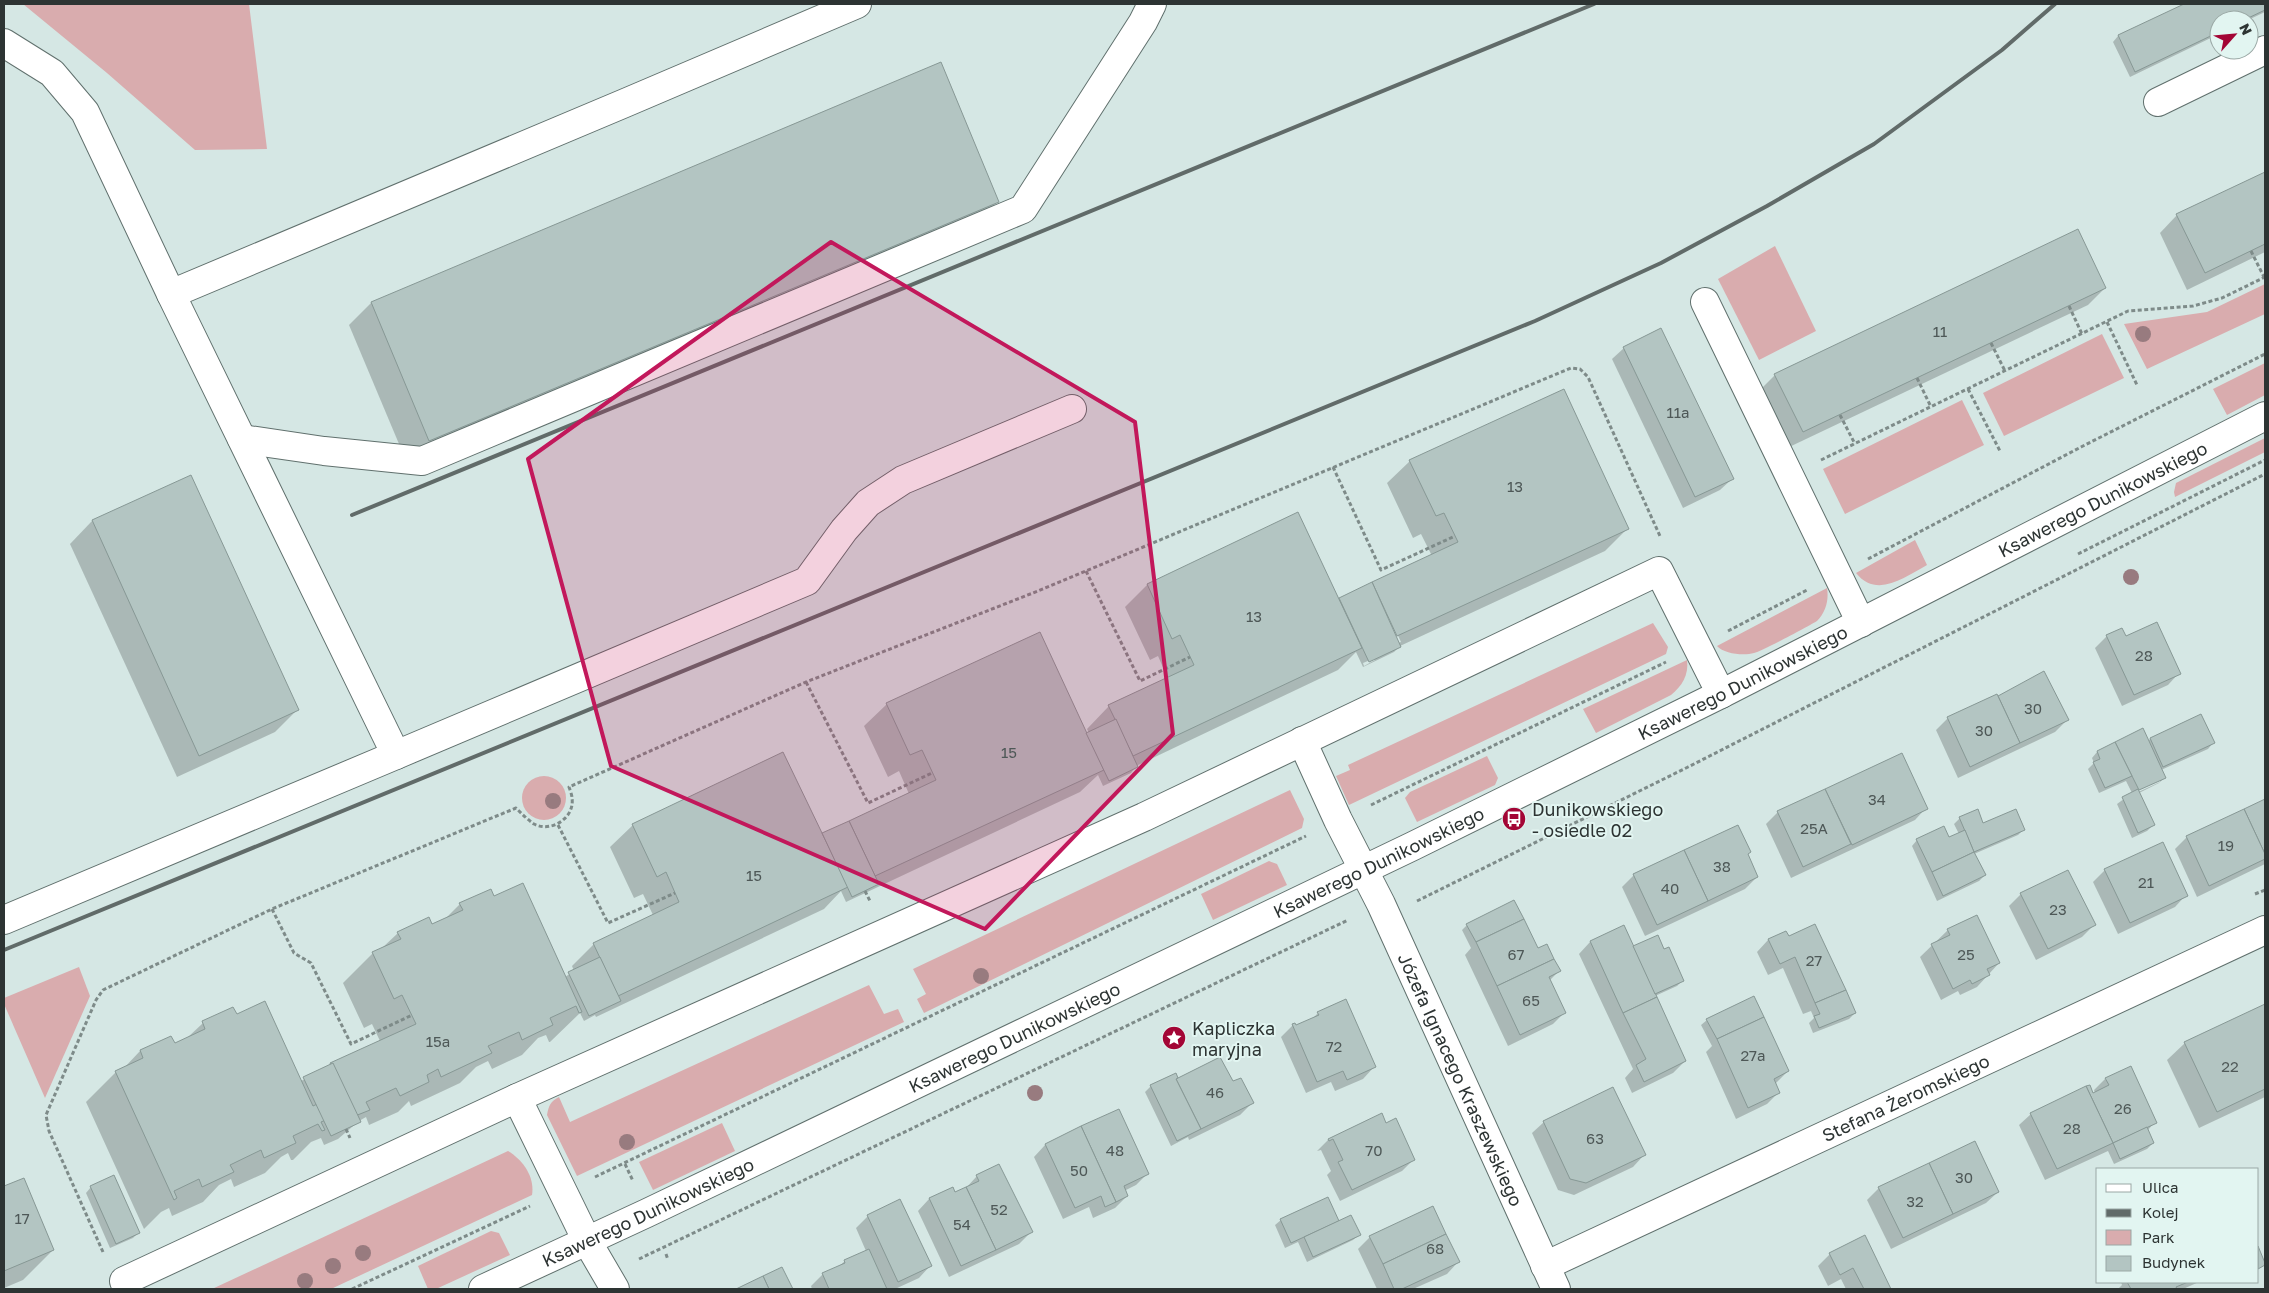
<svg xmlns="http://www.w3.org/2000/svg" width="2269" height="1293" viewBox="0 0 2269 1293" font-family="'Golos Text',sans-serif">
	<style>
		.green { fill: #d9acae }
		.shadow { fill: #0003; fill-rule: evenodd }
		.building { fill: #b3c5c2; stroke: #879895 }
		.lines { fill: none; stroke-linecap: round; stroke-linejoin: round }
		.minor-casing { stroke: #60706d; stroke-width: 30 }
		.path { stroke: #7e8b89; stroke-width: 3; stroke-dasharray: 4 2.5; stroke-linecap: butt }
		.minor { stroke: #fff; stroke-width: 28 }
		.rail { stroke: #616b69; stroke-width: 4 }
		.tree { fill: #987b7f }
		.marked { fill: #c2185b; fill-opacity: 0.2; stroke: #c2185b; stroke-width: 4; stroke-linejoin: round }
		.labels { text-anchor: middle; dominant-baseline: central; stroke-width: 4; stroke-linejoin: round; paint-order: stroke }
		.number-label { font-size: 15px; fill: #4e5857 }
		.street-label { font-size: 18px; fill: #2d3433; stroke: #e2f5f1 }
		.poi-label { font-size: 18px; fill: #2d3433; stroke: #e2f5f1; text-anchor: start }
	</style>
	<rect width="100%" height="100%" fill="#d5e7e4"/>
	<g class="green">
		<polygon points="23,4 249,4 267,149 195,150 107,73"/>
		<polygon points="1775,246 1816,331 1759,360 1718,279"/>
		<polygon points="2265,284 2265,314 2147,369 2124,324 2207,312"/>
		<polygon points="2102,334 2124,378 2004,436 1983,393"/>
		<polygon points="2265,363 2265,395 2227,415 2213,389"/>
		<polygon points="1962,400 1984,445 1845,514 1823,469"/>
		<polygon points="2265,438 2265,452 2175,497 2174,492 2176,483"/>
		<path d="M1915 540 1927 565C1905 577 1877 599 1856 573Z"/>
		<path d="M1827 588C1829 600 1826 612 1817 621 1811 625 1762 651 1754 653 1744 656 1724 654 1717 646Z"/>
		<polygon points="1653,623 1668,647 1666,654 1349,805 1336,776 1350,770 1348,765"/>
		<path d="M1687 660C1689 675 1682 686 1671 695L1596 733 1583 709Z"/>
		<polygon points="1487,756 1498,778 1495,785 1417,822 1405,798 1410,792"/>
		<circle cx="544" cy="798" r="22"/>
		<polygon points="1290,790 1304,819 1302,828 924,1013 917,999 926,994 913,969"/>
		<polygon points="1269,861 1277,864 1287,885 1213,920 1201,894"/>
		<polygon points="79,967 90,996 45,1098 4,1004 4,998"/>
		<path d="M869 985 884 1014 898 1009 904 1022 577 1176 547 1115C549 1105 550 1102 559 1097L570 1122Z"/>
		<polygon points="722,1123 735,1151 653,1190 639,1162"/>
		<path d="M508 1151C523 1160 535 1177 532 1195L331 1289H212Z"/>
		<polygon points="491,1231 499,1233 510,1255 436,1289 428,1289 418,1266"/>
	</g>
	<g class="shadow">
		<polygon points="2187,4 2265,4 2265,12 2248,20 2219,20 2219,34 2130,77 2113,42 2118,36"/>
		<polygon points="940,63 998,201 976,224 407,463 349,325 371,303"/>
		<polygon points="2265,173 2265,252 2187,290 2160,233 2177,215"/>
		<polygon points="2105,288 2088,305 1785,449 1757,393 1775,375"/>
		<polygon points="1624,348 1732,479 1720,490 1683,508 1612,359"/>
		<path d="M1410 461 1627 529 1605 551 1400 646 1394 652 1363 667 1356 652 1338 670 1136 766 1131 773 1103 786 1098 775 1080 792 846 902 841 891 824 909 596 1017 595 1015 584 1021 580 1013 550 1042H549L546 1035 538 1038 522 1055 492 1069 488 1061 476 1067 460 1083 411 1106 409 1101 398 1112 369 1125 366 1117 359 1121 338 1139 324 1145 321 1138 311 1142 293 1160H291L288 1153 281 1157 265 1173 234 1187 231 1179 219 1185 203 1202 172 1216 169 1208 161 1212 144 1229 86 1102 116 1072 124 1068 140 1051 171 1037 174 1045 186 1039 203 1023 236 1016 301 1081 380 1041 372 1024 364 1028 343 983 373 953 381 949 398 933 431 926 443 921 460 904 494 897 565 977 574 971 572 966 594 944 653 915 643 894 634 898 610 847 633 825 821 835 909 794 899 771 888 777 864 726 887 704 1086 735 1089 733 1087 729 1109 706 1168 679 1158 656 1150 660 1125 607 1147 585 1298 514 1338 600 1432 556 1421 534 1413 538 1387 483ZM1374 591H1377L1401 642 1398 643ZM1375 658V660L1364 666 1363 663Z"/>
		<polygon points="191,477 297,710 275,732 177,777 70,544 92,521"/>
		<polygon points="2107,636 2125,638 2179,673 2168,685 2122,706 2095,648"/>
		<polygon points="2044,673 2067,720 2055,732 1958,778 1936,730 1948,718 1998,698"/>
		<path d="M2143 730 2148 741 2150 739 2213 743 2208 749 2161 770 2165 777 2159 783 2139 793 2153 825 2147 831 2132 838 2117 804 2132 793 2126 781 2099 793 2088 769 2094 763 2092 758 2097 752ZM2160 779V782L2134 794 2133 792Z"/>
		<polygon points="1901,754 1926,808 1915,820 1791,878 1766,824 1778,812"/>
		<polygon points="2265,800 2265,864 2197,897 2175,849 2187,837"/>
		<polygon points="1960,818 1983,825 2024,829 2018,835 1974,854 1985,875 1979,881 1937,901 1912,846 1917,840 1949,839 1959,834 1954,824"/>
		<polygon points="1747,855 1757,877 1745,889 1645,936 1622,887 1634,875"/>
		<polygon points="2105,870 2186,895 2175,907 2118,934 2093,882"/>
		<polygon points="2021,894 2094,925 2082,937 2036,960 2009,906"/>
		<polygon points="1467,925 1538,950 1559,971 1549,981 1565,1012 1553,1024 1508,1046 1465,955 1471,948 1462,930"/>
		<polygon points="1623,927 1633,947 1664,951 1683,980 1677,986 1655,996 1685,1061 1673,1073 1632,1093 1625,1078 1633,1069 1579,954 1590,942"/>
		<polygon points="1948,930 1999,963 1977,987 1960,995 1958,991 1941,1000 1920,957"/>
		<polygon points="1786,932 1855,1013 1849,1019 1813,1033 1809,1023 1814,1018 1811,1011 1803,1014 1783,968 1768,975 1757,952 1768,940"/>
		<polygon points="2265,1006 2265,1097 2199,1128 2167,1060 2185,1043"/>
		<polygon points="1318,1013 1374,1067 1363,1079 1335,1091 1331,1082 1306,1093 1281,1037 1293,1025 1295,1027 1311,1020"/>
		<polygon points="1707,1020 1788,1071 1776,1083 1778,1093 1767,1104 1736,1119 1706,1052 1712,1046 1701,1025"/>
		<polygon points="2105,1079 2155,1122 2147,1131 2153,1143 2147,1149 2114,1164 2108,1151 2045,1180 2019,1125 2031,1114 2095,1093 2094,1090"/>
		<polygon points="1232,1083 1252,1103 1240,1115 1189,1140 1188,1137 1171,1146 1145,1092 1151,1086"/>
		<polygon points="1118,1110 1148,1173 1136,1185 1124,1191 1127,1196 1115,1208 1093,1218 1089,1207 1063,1219 1034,1157 1045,1145"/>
		<polygon points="1544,1122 1644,1155 1633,1167 1574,1195 1558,1190 1532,1133"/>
		<polygon points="1385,1125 1414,1159 1402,1171 1340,1201 1327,1175 1331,1171 1321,1150 1317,1151 1328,1140"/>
		<polygon points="977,1176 1031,1232 1019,1244 949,1277 918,1211 929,1199 952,1188 955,1193 965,1189"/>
		<polygon points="23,1179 53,1250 23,1280 4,1288 4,1188"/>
		<polygon points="91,1187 139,1232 133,1238 110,1248 86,1193"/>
		<polygon points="1879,1188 1998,1192 1986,1203 1891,1249 1867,1200"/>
		<polygon points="899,1201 930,1266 919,1278 895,1289 812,1289 811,1286 823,1274 838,1267 845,1261 866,1251 856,1228 868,1216"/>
		<polygon points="1281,1220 1338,1222 1359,1235 1353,1240 1307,1262 1298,1242 1285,1248 1275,1225"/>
		<polygon points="1370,1237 1458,1262 1447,1274 1413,1289 1377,1289 1358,1249"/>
		<polygon points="1865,1237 1890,1289 1846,1289 1841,1279 1828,1286 1818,1266 1830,1254"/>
		<polygon points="782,1268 791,1289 739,1289 763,1277"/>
		<polygon points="2121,1282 2199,1282 2183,1289 2118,1289 2122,1285"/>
	</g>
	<g class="building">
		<polygon points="2184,4 2265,4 2265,10 2244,20 2219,20 2219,32 2135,72 2118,35"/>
		<polygon points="941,62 999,202 429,441 371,302"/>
		<polygon points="2265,172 2265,244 2205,273 2176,214"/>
		<polygon points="2078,229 2106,288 1803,432 1774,374"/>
		<polygon points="1661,328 1734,479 1695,497 1623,347"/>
		<polygon points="1564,389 1629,529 1397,636 1372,582 1458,542 1444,513 1436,516 1409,460"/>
		<polygon points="191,475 299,710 199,756 92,520"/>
		<polygon points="1298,512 1362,648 1133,756 1108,705 1194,665 1180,635 1172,639 1147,584"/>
		<polygon points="1372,582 1401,647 1369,662 1339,598"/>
		<polygon points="2157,622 2181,674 2134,695 2106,635 2122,628 2126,636"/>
		<polygon points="1040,632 1104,770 875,876 849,821 936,780 922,750 910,755 886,703"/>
		<polygon points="2044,671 2069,720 2020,743 1998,696"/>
		<polygon points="1997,694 2020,743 1970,767 1947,717"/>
		<polygon points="2201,714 2215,743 2163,767 2150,738"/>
		<polygon points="1116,719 1138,767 1109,781 1086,733"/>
		<polygon points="2143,728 2166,778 2139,790 2115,742"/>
		<polygon points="2115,742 2132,776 2105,788 2093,762 2100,759 2097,751"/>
		<polygon points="783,752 848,887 618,996 593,943 679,902 666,872 657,877 632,824"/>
		<polygon points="1902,753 1928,809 1852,845 1825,789"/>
		<polygon points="1825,789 1851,844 1803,867 1777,811"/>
		<polygon points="2138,789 2155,825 2138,833 2122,797"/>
		<polygon points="2265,799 2265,854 2244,809"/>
		<polygon points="1978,809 1983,823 2016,809 2025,830 1974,852 1959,817"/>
		<polygon points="2244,809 2265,854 2265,859 2209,886 2186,836"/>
		<polygon points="849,821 879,884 852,897 822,833"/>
		<polygon points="1738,825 1751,852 1748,854 1758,877 1708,901 1684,850"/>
		<polygon points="1944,826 1949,837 1965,830 1974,852 1932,872 1916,839"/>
		<polygon points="2163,842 2188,896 2130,923 2104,869"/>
		<polygon points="1684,850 1708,901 1657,925 1633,874"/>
		<polygon points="1974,852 1986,875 1943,896 1932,872"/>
		<polygon points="2068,870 2096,925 2048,949 2020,893"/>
		<polygon points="523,883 582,1012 579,1013 576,1006 550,1018 553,1025 522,1040 519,1032 488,1046 492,1053 441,1077 438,1069 427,1075 429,1082 400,1096 396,1088 366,1102 370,1110 355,1116 351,1109 321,1122 325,1130 322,1131 318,1124 293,1136 296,1143 264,1158 261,1150 230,1165 234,1172 202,1187 199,1179 174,1191 177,1198 174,1200 115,1071 143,1058 140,1050 171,1036 175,1043 205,1029 202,1021 233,1007 237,1014 265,1001 313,1106 343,1092 330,1063 416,1024 402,995 394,999 372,952 401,939 397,932 429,917 432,924 463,910 459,903 491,889 494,896"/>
		<polygon points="1514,900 1524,919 1476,942 1466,924"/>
		<polygon points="1977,915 2000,963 1987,969 1990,975 1972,984 1970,980 1953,989 1931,944 1950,935 1947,929"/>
		<polygon points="1524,919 1538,948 1547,944 1554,959 1497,986 1476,942"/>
		<polygon points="1815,924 1846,990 1815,1003 1795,957 1780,964 1768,939 1786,931 1789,936"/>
		<polygon points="1624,925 1657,997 1623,1013 1590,941"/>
		<polygon points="1658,935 1664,949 1669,947 1684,981 1655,994 1633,946"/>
		<polygon points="600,957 621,1001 589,1016 568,972"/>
		<polygon points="1554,959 1561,971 1549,977 1566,1013 1520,1035 1497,986"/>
		<polygon points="1846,990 1856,1013 1819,1028 1814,1016 1820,1014 1815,1003"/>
		<polygon points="1754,996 1764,1017 1717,1039 1706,1019"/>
		<polygon points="1657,997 1686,1061 1644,1082 1636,1065 1646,1059 1623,1013"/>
		<polygon points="1346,999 1376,1067 1347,1080 1343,1071 1317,1082 1292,1024 1295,1023 1296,1025 1319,1015 1317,1012"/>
		<polygon points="2265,1004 2265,1089 2217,1112 2184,1042"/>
		<polygon points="1764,1017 1789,1071 1774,1079 1780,1093 1748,1108 1717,1039"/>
		<polygon points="1220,1057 1233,1081 1241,1078 1254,1103 1201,1129 1176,1079"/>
		<polygon points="333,1063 361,1122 331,1136 303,1077"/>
		<polygon points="2131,1066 2157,1123 2113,1143 2086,1086 2090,1085 2093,1093 2109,1085 2105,1078"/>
		<polygon points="1176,1073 1178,1078 1176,1079 1201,1129 1177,1141 1150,1085"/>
		<polygon points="2086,1086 2113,1143 2057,1169 2030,1113"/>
		<polygon points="1613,1087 1646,1155 1586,1183 1570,1179 1543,1121"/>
		<polygon points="1119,1109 1149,1174 1124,1186 1128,1196 1116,1202 1081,1126"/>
		<polygon points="1382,1113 1386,1123 1396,1118 1415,1160 1352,1190 1338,1162 1343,1160 1333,1139 1329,1141 1328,1139"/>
		<polygon points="1081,1126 1116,1202 1105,1207 1101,1196 1075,1208 1045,1144"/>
		<polygon points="2147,1127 2154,1143 2120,1159 2113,1143"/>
		<polygon points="1975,1141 1999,1192 1953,1214 1929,1163"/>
		<polygon points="1929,1163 1953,1214 1903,1238 1878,1187"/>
		<polygon points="999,1164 1033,1232 996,1250 966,1187 979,1181 976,1175"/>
		<polygon points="114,1175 140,1233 116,1244 90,1186"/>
		<polygon points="24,1178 54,1250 4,1271 4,1186"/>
		<polygon points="953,1187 955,1192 966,1187 996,1250 961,1266 929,1198"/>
		<polygon points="1328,1197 1339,1221 1291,1243 1280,1219"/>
		<polygon points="900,1199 932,1266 898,1282 867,1215"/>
		<polygon points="1433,1206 1446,1234 1383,1264 1369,1236"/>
		<polygon points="1351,1215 1361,1235 1313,1257 1304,1237"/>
		<polygon points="1446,1234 1460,1262 1402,1289 1394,1289 1383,1264"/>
		<polygon points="1865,1235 1891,1289 1864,1289 1853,1268 1840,1275 1829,1253"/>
		<polygon points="2258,1246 2265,1263 2265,1265 2258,1269"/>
		<polygon points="869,1249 887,1289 829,1289 822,1273 845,1263 844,1260"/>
		<polygon points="782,1267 793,1289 769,1289 763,1276"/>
		<polygon points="763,1276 769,1289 736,1289"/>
		<polygon points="2127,1282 2188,1282 2176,1287 2177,1289 2131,1289"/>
	</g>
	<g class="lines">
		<g class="minor-casing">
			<g id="minor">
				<polyline points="4,43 52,73 85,112 171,294 625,103 857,4"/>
				<polyline points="2158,102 2265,50"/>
				<polyline points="1705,302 1861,623"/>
				<polyline points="242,439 324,451 422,461 1023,209 1143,22 1152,4"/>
				<path id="s1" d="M1302 741 1338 820 1381 904 1556 1289"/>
				<polyline points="396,755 807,581 844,530 868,503 903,480 1072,409"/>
				<polyline points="4,920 396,755 171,294"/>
				<polyline points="517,1098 587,1241 615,1289"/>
				<path id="s2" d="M1545 1266 2265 930"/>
				<polyline points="127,1289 124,1281 517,1098 1144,817 1659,571 1721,694"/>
				<path id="s3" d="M483 1289 647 1213 1413 846 1721 694 2265 416"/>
			</g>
		</g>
		<g class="path">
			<polyline points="2251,251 2264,277"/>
			<polyline points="2069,306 2082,334"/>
			<polyline points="2107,322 2137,385"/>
			<polyline points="1991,343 2005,371"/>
			<polyline points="1917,378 1931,407"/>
			<polyline points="1968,389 2000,451"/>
			<polyline points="1840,415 1855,444"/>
			<polyline points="1821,460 2128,311 2193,306 2222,298 2265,277"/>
			<polyline points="1333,467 1381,570 1455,536"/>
			<polyline points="2078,554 2265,460"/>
			<polyline points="1868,559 2081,447 2265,354"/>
			<polyline points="1086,571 1140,681 1190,657"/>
			<polyline points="1728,631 1807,590"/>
			<polyline points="806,682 868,803 932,773"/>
			<polyline points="1371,805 1666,662"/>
			<polyline points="558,825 608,923 675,893"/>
			<polyline points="865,891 870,901"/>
			<polyline points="2255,894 2265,890"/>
			<polyline points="1417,901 1688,767 2265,474"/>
			<polyline points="272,909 294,953 311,963 351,1044 412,1015"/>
			<polyline points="346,1129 350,1138"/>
			<polyline points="625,1164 633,1181"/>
			<polyline points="595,1177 1306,836"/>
			<path d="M103 1252 49 1131 46 1115 96 1000 103 990 272 909 516 808C522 814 528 820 534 824 551 833 575 818 572 798 572 795 570 790 569 787L806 682 1038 591 1571 368 1580 369 1588 377 1660 536"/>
			<polyline points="666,1254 668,1260"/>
			<polyline points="639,1259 1348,920"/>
			<polyline points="352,1289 530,1206"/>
		</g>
		<use href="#minor" class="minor"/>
		<g class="rail">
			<polyline points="352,515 1594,4"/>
			<polyline points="4,950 1535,321 1661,263 1767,206 1874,144 2002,50 2055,4"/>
		</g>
	</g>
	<g class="tree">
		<circle cx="2143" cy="334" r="8"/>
		<circle cx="2131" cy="577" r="8"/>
		<circle cx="553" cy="801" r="8"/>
		<circle cx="981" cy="976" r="8"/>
		<circle cx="1035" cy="1093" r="8"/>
		<circle cx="627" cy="1142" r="8"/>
		<circle cx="363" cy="1253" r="8"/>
		<circle cx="333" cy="1266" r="8"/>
		<circle cx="305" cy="1281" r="8"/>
	</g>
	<path class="marked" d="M831 242 1135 422 1173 734 985 929 611 766 528 459Z"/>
	<defs>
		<g id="bus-disc" transform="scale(1.25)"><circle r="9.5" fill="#a30535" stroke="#e2f5f1"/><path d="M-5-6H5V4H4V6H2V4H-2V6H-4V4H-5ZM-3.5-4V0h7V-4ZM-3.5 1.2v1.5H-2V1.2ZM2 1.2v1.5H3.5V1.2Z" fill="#fff"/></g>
		<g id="sight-disc" transform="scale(1.25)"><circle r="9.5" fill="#a30535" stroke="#e2f5f1"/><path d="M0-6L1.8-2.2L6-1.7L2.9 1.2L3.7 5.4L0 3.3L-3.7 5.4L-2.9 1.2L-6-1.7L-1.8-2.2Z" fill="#fff"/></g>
	</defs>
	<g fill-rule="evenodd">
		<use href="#bus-disc" x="1514" y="819"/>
		<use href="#sight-disc" x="1174" y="1038"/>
	</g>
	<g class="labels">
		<g class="number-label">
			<text x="1940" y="331">11</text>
			<text x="1678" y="412">11a</text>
			<text x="1515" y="486">13</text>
			<text x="1254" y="616">13</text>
			<text x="2144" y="655">28</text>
			<text x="2033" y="708">30</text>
			<text x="1984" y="730">30</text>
			<text x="1009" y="752">15</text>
			<text x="1877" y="799">34</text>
			<text x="1814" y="828">25A</text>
			<text x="2226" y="845">19</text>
			<text x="1722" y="866">38</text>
			<text x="754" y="875">15</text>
			<text x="2146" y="882">21</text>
			<text x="1670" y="888">40</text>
			<text x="2058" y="909">23</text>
			<text x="1516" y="954">67</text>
			<text x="1966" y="954">25</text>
			<text x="1814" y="960">27</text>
			<text x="1531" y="1000">65</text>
			<text x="438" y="1041">15a</text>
			<text x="1334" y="1046">72</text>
			<text x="1753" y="1055">27a</text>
			<text x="2230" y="1066">22</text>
			<text x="1215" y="1092">46</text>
			<text x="2123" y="1108">26</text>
			<text x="2072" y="1128">28</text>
			<text x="1595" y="1138">63</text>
			<text x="1115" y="1150">48</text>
			<text x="1374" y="1150">70</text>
			<text x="1079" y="1170">50</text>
			<text x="1964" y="1177">30</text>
			<text x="1915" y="1201">32</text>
			<text x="999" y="1209">52</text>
			<text x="22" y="1218">17</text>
			<text x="962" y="1224">54</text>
			<text x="1435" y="1248">68</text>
		</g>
		<g class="street-label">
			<text stroke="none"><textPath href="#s3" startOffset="1802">Ksawerego Dunikowskiego</textPath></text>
			<text stroke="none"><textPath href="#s3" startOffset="1398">Ksawerego Dunikowskiego</textPath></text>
			<text stroke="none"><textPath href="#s3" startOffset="992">Ksawerego Dunikowskiego</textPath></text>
			<text stroke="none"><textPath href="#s3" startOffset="588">Ksawerego Dunikowskiego</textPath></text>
			<text stroke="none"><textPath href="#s1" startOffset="374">Józefa Ignacego Kraszewskiego</textPath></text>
			<text stroke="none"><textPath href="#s2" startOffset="398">Stefana Żeromskiego</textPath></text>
			<text stroke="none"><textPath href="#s3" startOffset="182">Ksawerego Dunikowskiego</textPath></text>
		</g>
		<g class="poi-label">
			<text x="1532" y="809">Dunikowskiego<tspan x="1532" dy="21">- osiedle 02</tspan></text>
			<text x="1192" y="1028">Kapliczka<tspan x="1192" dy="21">maryjna</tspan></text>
		</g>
	</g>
	<rect width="2269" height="1293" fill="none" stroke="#2d3433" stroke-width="10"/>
	<rect x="2096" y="1168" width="162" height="115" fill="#e2f5f1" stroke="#9aa8a5"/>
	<rect x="2106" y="1184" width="25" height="8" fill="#ffffff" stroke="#9aa8a5"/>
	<text x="2142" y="1193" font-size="15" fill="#2d3433">Ulica</text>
	<rect x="2106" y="1209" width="25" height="8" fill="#616b69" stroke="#9aa8a5"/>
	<text x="2142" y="1218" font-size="15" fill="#2d3433">Kolej</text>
	<rect x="2106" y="1230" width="25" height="15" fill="#d9acae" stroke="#9aa8a5"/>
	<text x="2142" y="1243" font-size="15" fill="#2d3433">Park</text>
	<rect x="2106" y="1256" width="25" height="15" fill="#b3c5c2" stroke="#9aa8a5"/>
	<text x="2142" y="1268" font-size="15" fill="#2d3433">Budynek</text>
	<g transform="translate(2234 35) rotate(63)"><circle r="24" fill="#e2f5f1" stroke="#9aa8a5"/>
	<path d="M0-4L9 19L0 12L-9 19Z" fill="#a30535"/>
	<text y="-8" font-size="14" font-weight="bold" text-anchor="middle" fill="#2d3433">N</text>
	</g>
</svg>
